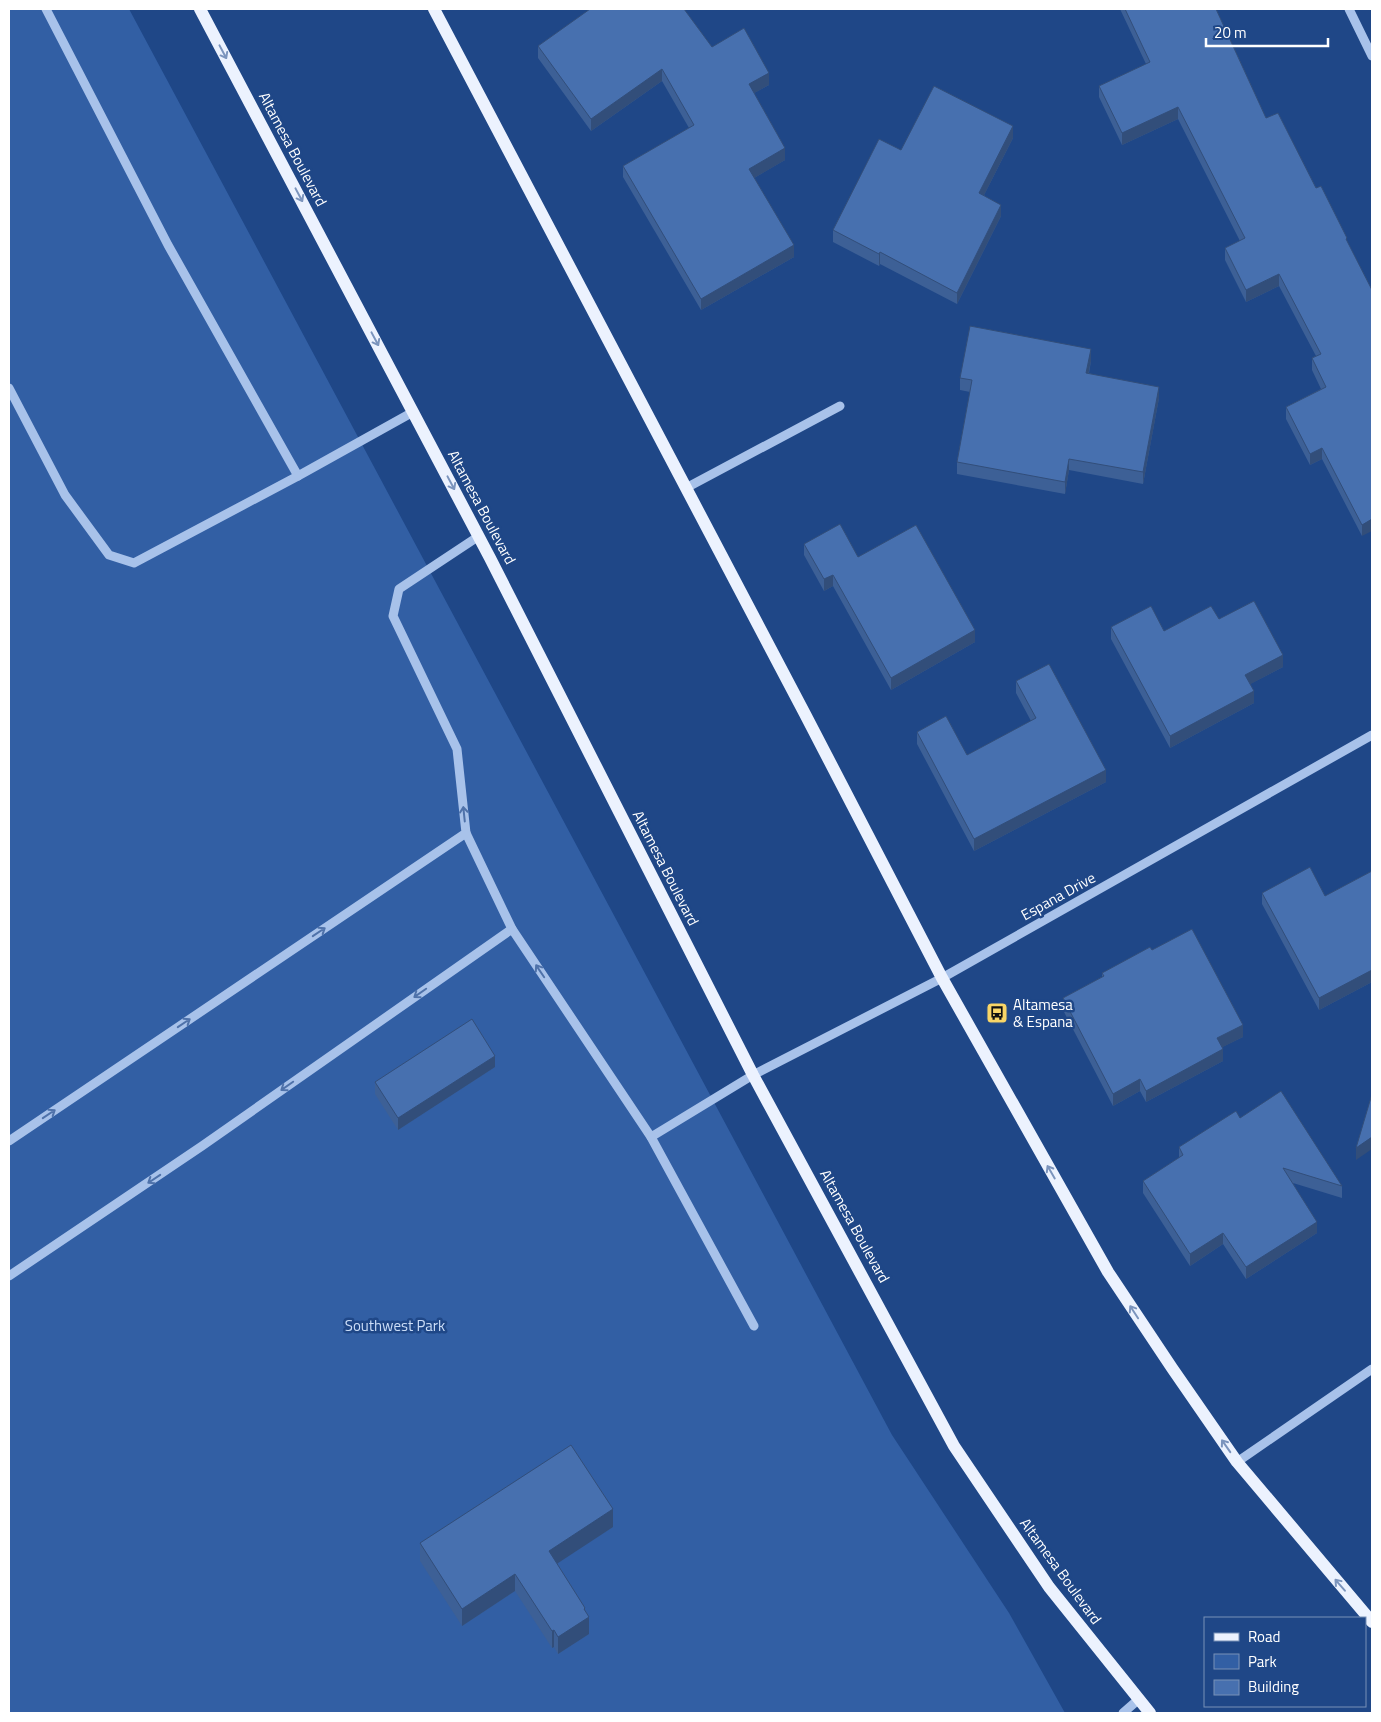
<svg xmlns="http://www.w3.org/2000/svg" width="1381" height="1722" viewBox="0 0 1381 1722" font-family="'Titillium Web',sans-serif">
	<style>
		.green { fill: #325fa4 }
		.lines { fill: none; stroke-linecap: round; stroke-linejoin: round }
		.minor { stroke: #a8c2ea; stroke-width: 9 }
		.major { stroke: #ecf2fe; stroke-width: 12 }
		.wall { fill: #3d6096 }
		.shaded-wall { fill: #324e7a }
		.building { fill: #4770af; stroke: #324e7a }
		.oneway { stroke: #7b94bd }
		.oneway2 { stroke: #4f72aa }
		.labels { text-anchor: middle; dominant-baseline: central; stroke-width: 5; stroke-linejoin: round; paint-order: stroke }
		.street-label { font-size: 15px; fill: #fff; stroke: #1f4787 }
		.poi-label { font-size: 15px; fill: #fff; stroke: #1f4787; text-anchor: start }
		.park-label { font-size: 15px; fill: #ccdef8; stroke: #1f4787 }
	</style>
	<rect width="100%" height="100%" fill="#1f4787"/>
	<polygon class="green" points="9,9 129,9 892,1435 1009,1613 1065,1713 9,1713"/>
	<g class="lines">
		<g class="minor">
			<polyline points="46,9 168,245 298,476 413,412"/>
			<polyline points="1349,9 1372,56"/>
			<polyline points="9,388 65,495 109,555 134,563 298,476"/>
			<polyline points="686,488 840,406"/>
			<polyline points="466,833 512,929"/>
			<polyline points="651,1137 754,1326"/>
			<polyline points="9,1141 466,833 457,749 393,616 399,589 479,536"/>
			<polyline points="9,1276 202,1146 512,929 651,1137 753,1075 942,978 1372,735"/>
			<polyline points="1237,1462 1372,1369"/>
			<polyline points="1123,1713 1139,1699"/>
		</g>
		<g class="major">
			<polyline points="200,9 490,558 753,1075 954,1446 1049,1587 1150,1713"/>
			<polyline points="434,9 805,714 942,978 1108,1272 1172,1368 1237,1462 1372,1622"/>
		</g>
	</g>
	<g class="wall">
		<polygon points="1120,9 1216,9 1266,118 1316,188 1347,242 1372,290 1362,536 1322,459 1310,465 1286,419 1286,407 1321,389 1312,370 1312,358 1316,356 1279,286 1246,302 1225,260 1225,248 1240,241 1178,119 1122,145 1099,97 1099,86 1146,64"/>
		<polygon points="538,46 712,47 769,85 754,93 785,160 754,178 794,257 701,310 623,177 623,166 689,128 662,81 591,131 538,58"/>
		<polygon points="1013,138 984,195 1001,216 957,304 880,264 879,266 833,242 833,230 901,150"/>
		<polygon points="1091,361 1089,373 1159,398 1143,484 1069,470 1065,494 957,474 957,462 970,392 960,390 960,378"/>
		<polygon points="804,544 858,557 975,642 891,690 833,586 824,591 804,555"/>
		<polygon points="1219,619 1283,667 1250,684 1254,703 1170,748 1111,639 1111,627 1164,631"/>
		<polygon points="1016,681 1106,782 974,851 917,744 917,732 967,755 1031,721 1016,693"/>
		<polygon points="1372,871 1372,982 1319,1010 1262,904 1262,893 1325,896"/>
		<polygon points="1152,950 1243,1037 1222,1047 1223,1061 1146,1102 1140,1091 1113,1106 1063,1010 1063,998 1102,977 1102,973"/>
		<polygon points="495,1067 398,1130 375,1094 375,1082"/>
		<polygon points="1240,1118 1342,1186 1342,1198 1293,1183 1317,1233 1246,1279 1223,1244 1190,1266 1143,1193 1143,1181 1179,1158 1179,1147"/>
		<polygon points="613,1527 557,1563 585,1612 589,1634 558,1654 554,1647 552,1648 515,1591 462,1626 420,1561 420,1543"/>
	</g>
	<g class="shaded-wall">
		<polygon points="662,69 662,81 591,131 591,119"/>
		<polygon points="769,73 769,85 749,96 749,84"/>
		<polygon points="1178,107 1178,119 1122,145 1122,133"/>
		<polygon points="1013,126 1013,138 979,205 979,193"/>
		<polygon points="785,148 785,160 749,181 749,169"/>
		<polygon points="1001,205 1001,216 957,304 957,293"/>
		<polygon points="794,245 794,257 701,310 701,299"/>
		<polygon points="880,252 880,264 879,266 879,254"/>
		<polygon points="1279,274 1279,286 1246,302 1246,290"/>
		<polygon points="1091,349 1091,361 1086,385 1086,373"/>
		<polygon points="1159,387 1159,398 1143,484 1143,472"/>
		<polygon points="1322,448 1322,459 1310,465 1310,454"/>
		<polygon points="1069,459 1069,470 1065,494 1065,482"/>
		<polygon points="1372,519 1372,531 1362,536 1362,525"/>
		<polygon points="833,575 833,586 824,591 824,579"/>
		<polygon points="975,630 975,642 891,690 891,678"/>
		<polygon points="1283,655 1283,667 1245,687 1245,675"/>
		<polygon points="1254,691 1254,703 1170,748 1170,736"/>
		<polygon points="1106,770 1106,782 974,851 974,839"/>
		<polygon points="1372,970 1372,982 1319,1010 1319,998"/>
		<polygon points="1243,1025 1243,1037 1217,1050 1217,1038"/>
		<polygon points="1223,1049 1223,1061 1146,1102 1146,1091"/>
		<polygon points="495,1056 495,1067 398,1130 398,1118"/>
		<polygon points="1140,1079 1140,1091 1113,1106 1113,1094"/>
		<polygon points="1372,1137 1372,1149 1356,1160 1356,1148"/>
		<polygon points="1317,1222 1317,1233 1246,1279 1246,1267"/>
		<polygon points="1223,1233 1223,1244 1190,1266 1190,1254"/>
		<polygon points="613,1509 613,1527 549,1569 549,1551"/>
		<polygon points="515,1574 515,1591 462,1626 462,1609"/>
		<polygon points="585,1608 585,1619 589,1617 589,1634 558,1654 558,1637"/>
		<polygon points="554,1630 554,1647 552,1648 552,1631"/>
	</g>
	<g class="building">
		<polygon points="590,9 684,9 712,47 744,28 769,73 749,84 785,148 749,169 794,245 701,299 623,166 694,125 662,69 591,119 538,46"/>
		<polygon points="1125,9 1216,9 1266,118 1278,113 1316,188 1321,186 1347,238 1346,239 1372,290 1372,519 1362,525 1322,448 1310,454 1286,407 1326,387 1312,358 1321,354 1279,274 1246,290 1225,248 1245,238 1178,107 1122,133 1099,86 1150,62"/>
		<polygon points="934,86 1013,126 979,193 1001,205 957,293 880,252 879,254 833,230 879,139 901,150"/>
		<polygon points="970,326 1091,349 1086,373 1159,387 1143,472 1069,459 1065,482 957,462 972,380 960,378"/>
		<polygon points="840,524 858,557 916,525 975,630 891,678 833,575 824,579 804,544"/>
		<polygon points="1254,601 1283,655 1245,675 1254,691 1170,736 1111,627 1151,606 1164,631 1211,606 1219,619"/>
		<polygon points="1049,664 1106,770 974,839 917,732 946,716 967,755 1036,718 1016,681"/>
		<polygon points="1310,867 1325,896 1372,871 1372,970 1319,998 1262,893"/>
		<polygon points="1192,929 1243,1025 1217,1038 1223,1049 1146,1091 1140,1079 1113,1094 1063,998 1104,976 1102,973 1150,947 1152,950"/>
		<polygon points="472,1019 495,1056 398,1118 375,1082"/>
		<polygon points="1281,1091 1342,1186 1283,1168 1317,1222 1246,1267 1223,1233 1190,1254 1143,1181 1183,1155 1179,1147 1236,1111 1240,1118"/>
		<polygon points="1372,1094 1372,1137 1356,1148"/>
		<polygon points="571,1445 613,1509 549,1551 585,1608 584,1609 589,1617 558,1637 554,1630 552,1631 515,1574 462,1609 420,1543"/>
	</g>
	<defs><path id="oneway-shaft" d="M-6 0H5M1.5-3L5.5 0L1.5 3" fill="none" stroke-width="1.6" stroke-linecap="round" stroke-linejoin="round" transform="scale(1.25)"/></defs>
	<g class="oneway">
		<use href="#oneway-shaft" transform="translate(223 52) rotate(62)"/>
		<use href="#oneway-shaft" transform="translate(299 195) rotate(62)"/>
		<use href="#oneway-shaft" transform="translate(375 339) rotate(62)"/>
		<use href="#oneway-shaft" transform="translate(451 483) rotate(62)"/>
		<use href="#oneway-shaft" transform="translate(1051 1172) rotate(-120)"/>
		<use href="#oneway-shaft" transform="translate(1134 1312) rotate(-123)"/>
		<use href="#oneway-shaft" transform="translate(1226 1446) rotate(-125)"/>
		<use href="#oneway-shaft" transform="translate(1340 1585) rotate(-131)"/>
	</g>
	<g class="oneway2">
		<use href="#oneway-shaft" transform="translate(464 814) rotate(-96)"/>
		<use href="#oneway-shaft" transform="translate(319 932) rotate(-34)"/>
		<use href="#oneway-shaft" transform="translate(540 971) rotate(-124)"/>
		<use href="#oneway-shaft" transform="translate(420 993) rotate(145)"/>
		<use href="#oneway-shaft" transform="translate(184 1023) rotate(-34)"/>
		<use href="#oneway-shaft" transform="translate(287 1086) rotate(145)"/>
		<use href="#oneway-shaft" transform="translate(49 1114) rotate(-34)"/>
		<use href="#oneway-shaft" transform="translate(154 1179) rotate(146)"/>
	</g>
	<defs>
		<g id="bus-square" transform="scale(1.125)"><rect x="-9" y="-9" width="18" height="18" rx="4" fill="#f9d667" stroke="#1f4787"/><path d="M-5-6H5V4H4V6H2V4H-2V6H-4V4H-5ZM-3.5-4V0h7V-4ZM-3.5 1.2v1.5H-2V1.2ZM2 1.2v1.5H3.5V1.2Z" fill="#111"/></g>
	</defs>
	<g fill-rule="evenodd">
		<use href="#bus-square" x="997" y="1013"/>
	</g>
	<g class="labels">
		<g class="street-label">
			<text transform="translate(293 149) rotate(62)">Altamesa Boulevard</text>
			<text transform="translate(482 507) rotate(62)">Altamesa Boulevard</text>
			<text transform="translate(666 868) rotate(63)">Altamesa Boulevard</text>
			<text transform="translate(1058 896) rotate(-29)">Espana Drive</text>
			<text transform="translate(855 1226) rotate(61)">Altamesa Boulevard</text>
			<text transform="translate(1061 1571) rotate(54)">Altamesa Boulevard</text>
		</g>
		<g class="poi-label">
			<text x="1013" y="1004">Altamesa<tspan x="1013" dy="17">&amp; Espana</tspan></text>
		</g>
		<g class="park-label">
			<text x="395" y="1325">Southwest Park</text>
		</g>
	</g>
	<rect width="1381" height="1722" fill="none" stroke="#ffffff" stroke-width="20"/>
	<rect x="1204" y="1617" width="162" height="90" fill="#1f4787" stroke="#7991b7"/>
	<rect x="1214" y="1633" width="25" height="8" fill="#ecf2fe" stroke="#7991b7"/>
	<text x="1248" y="1642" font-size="15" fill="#ffffff">Road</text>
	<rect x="1214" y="1654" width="25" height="15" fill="#325fa4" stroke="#7991b7"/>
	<text x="1248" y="1667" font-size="15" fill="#ffffff">Park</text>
	<rect x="1214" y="1680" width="25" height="15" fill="#4770af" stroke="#7991b7"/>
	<text x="1248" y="1692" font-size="15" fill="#ffffff">Building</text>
	<path d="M1206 38v8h122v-8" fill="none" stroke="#ffffff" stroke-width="2.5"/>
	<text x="1214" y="38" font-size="15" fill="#ffffff" stroke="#1f4787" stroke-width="4" paint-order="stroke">20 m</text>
</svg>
